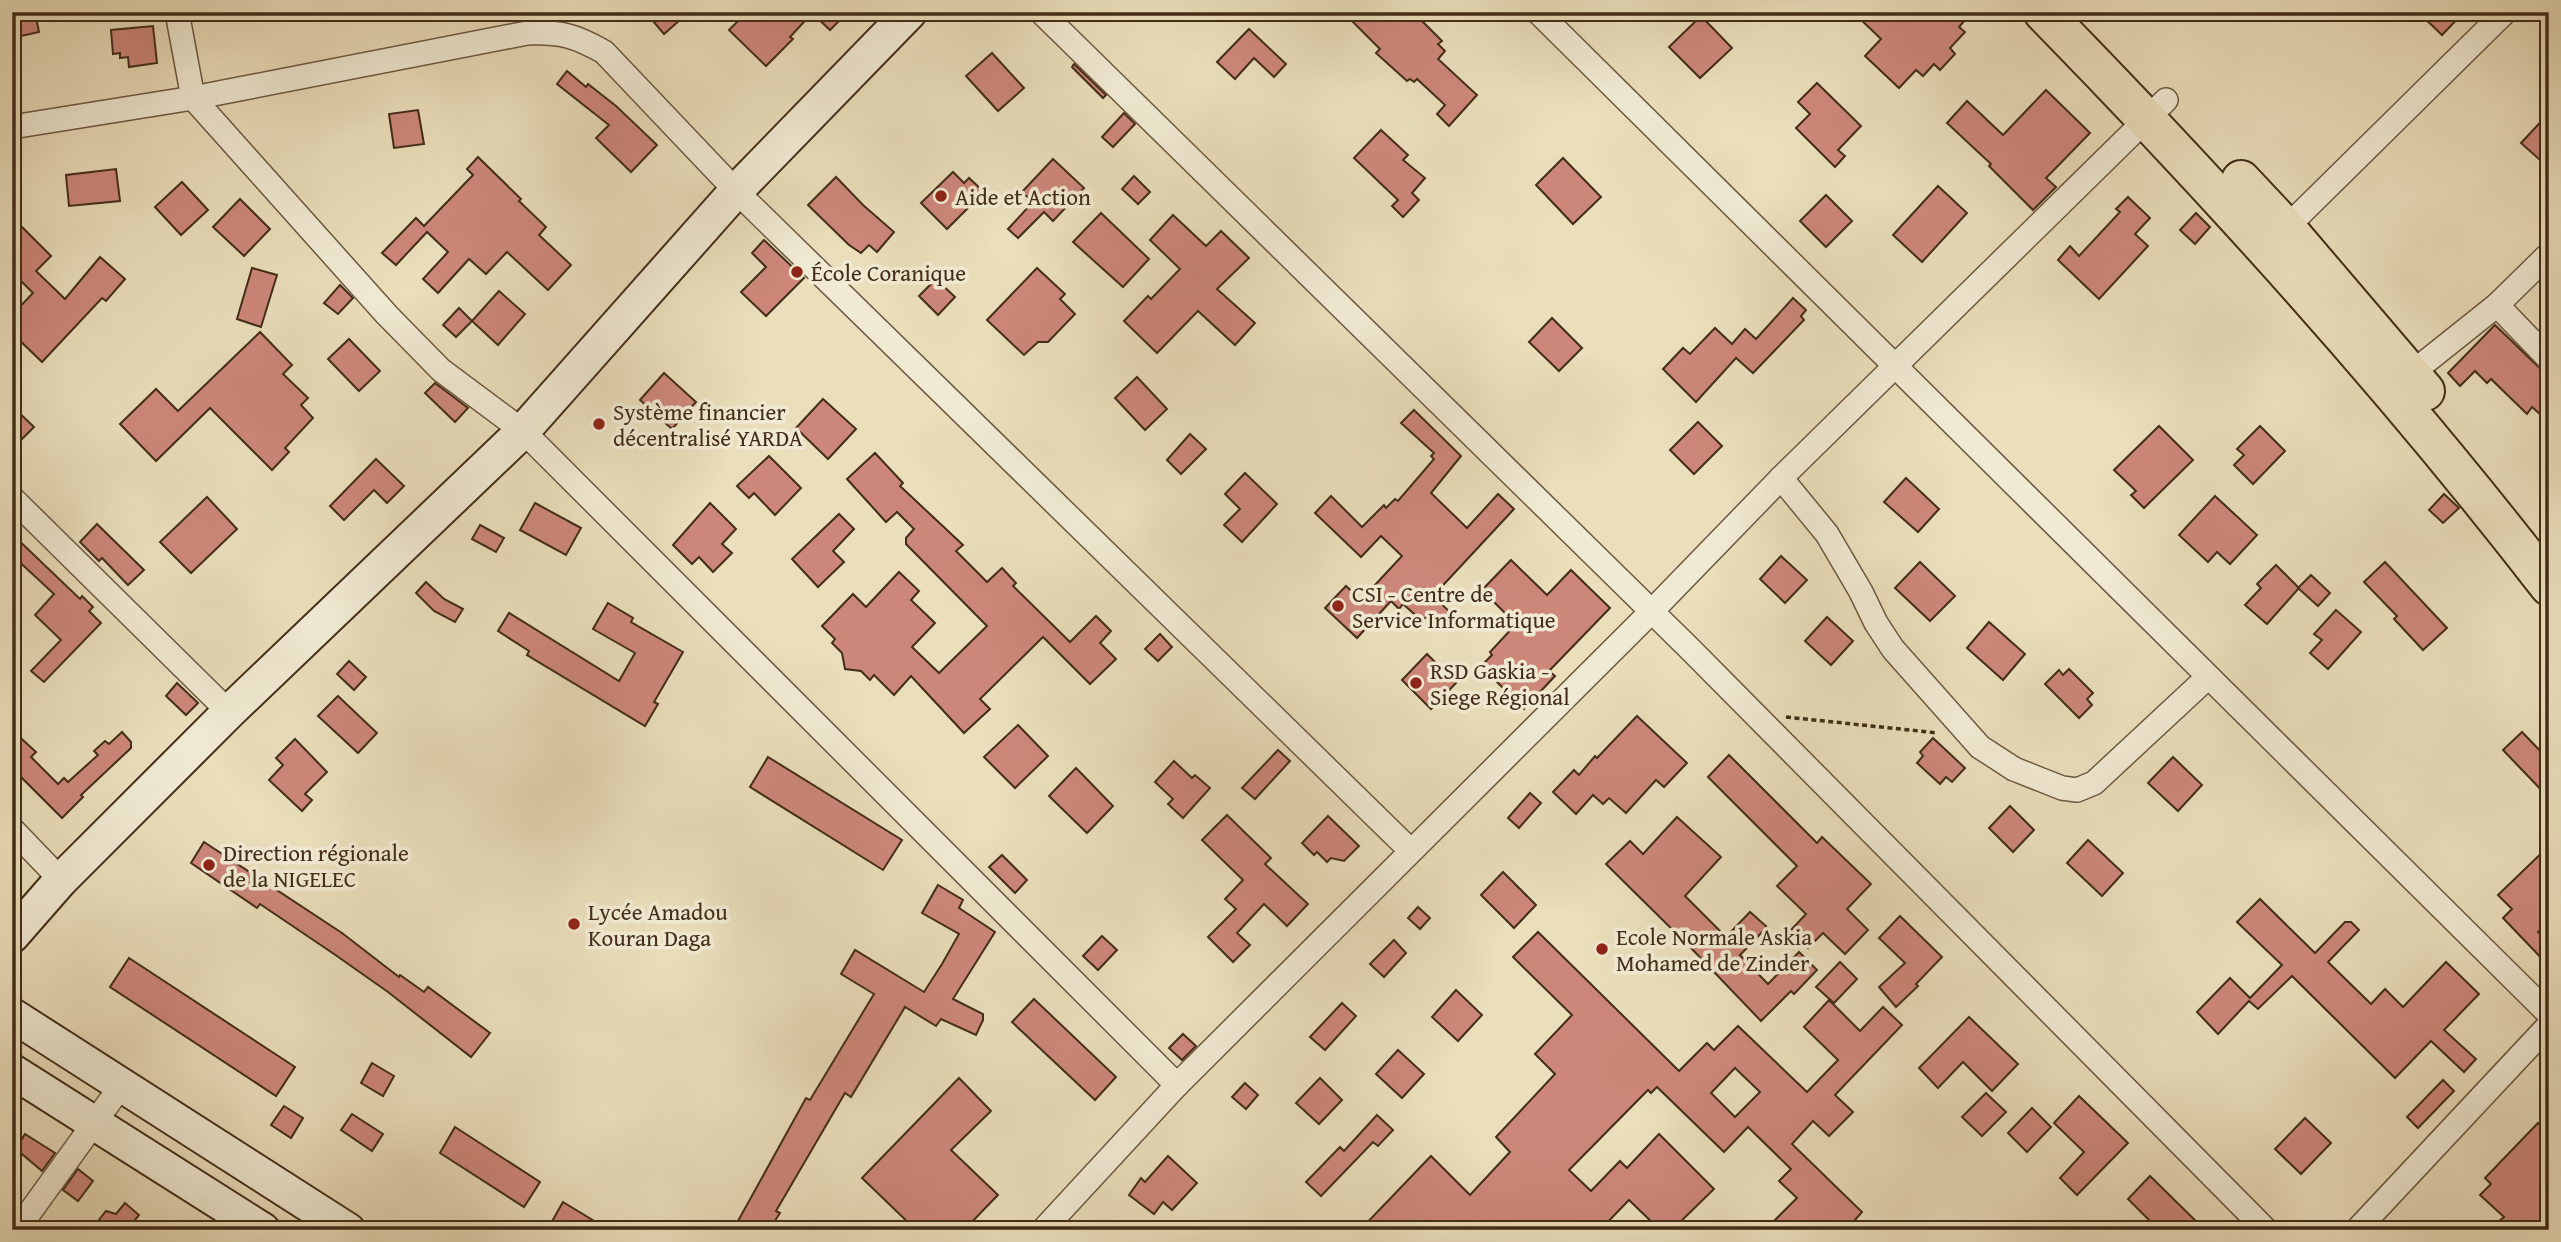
<svg xmlns="http://www.w3.org/2000/svg" width="2561" height="1242" viewBox="0 0 2561 1242" font-family="'Gentium Book Plus',serif">
	<style>
		.building { fill: #cd877a; stroke: #422d18; stroke-width: 2; fill-rule: evenodd }
		.lines { fill: none; stroke-linecap: round; stroke-linejoin: round }
		.street-casing { stroke: #6c5941; stroke-width: 26 }
		.secondary-casing { stroke: #422d18; stroke-width: 37 }
		.highway-casing { stroke: #422d18; stroke-width: 42 }
		.path { stroke: #422d18; stroke-width: 3.5; stroke-dasharray: 5 3.5; stroke-linecap: butt }
		.street { stroke: #f1ead3; stroke-width: 23 }
		.secondary { stroke: #f1ead3; stroke-width: 33 }
		.highway { stroke: #eadebb; stroke-width: 38 }
		.poi-dot { fill: #8f2418; stroke: #f1ead3; stroke-width: 2.5 }
		.labels { text-anchor: middle; dominant-baseline: central; stroke-width: 7; stroke-linejoin: round; paint-order: stroke }
		.poi-label { font-size: 23px; fill: #422d18; stroke: #f1ead3; text-anchor: start }
	</style>
	<rect width="100%" height="100%" fill="#eadebb"/>
	<filter id="stains"><feTurbulence type="fractalNoise" baseFrequency=".00286" numOctaves="4"/><feColorMatrix values="0 0 0 0 .2 0 0 0 0 .09 0 0 0 0 .02 0 0 0 .5 -.17"/></filter>
	<radialGradient id="worn" r=".72"><stop offset=".6" stop-color="#630" stop-opacity="0"/><stop offset="1" stop-color="#630" stop-opacity=".3"/></radialGradient>
	<g class="building">
		<polygon points="12,12 35,12 39,32 12,38"/>
		<polygon points="663,12 689,12 664,34 653,21"/>
		<polygon points="747,12 848,12 830,30 812,13 790,37 793,39 766,66 729,30"/>
		<polygon points="1343,12 1413,12 1442,41 1438,44 1445,51 1438,59 1477,95 1449,126 1437,114 1445,105 1417,79 1414,82 1410,79 1407,81 1376,53 1380,49"/>
		<polygon points="1853,12 1972,12 1959,27 1965,32 1950,48 1955,54 1940,70 1934,64 1923,76 1916,70 1899,88 1865,56 1881,39"/>
		<polygon points="2418,12 2464,12 2442,35"/>
		<polygon points="1701,16 1732,48 1700,78 1669,47"/>
		<polygon points="153,26 157,63 129,67 128,57 120,58 120,53 113,54 111,30"/>
		<polygon points="1249,29 1286,64 1274,77 1254,58 1235,79 1217,62"/>
		<polygon points="992,53 1024,88 998,111 966,76"/>
		<polygon points="1074,64 1106,95 1103,98 1072,67"/>
		<polygon points="567,71 586,87 588,84 616,106 657,145 631,172 596,138 609,125 557,84"/>
		<polygon points="1817,83 1861,126 1838,150 1845,156 1835,167 1796,128 1810,114 1798,102"/>
		<polygon points="2046,90 2090,133 2046,178 2056,187 2033,210 1989,166 1991,164 1947,123 1967,101 2003,135"/>
		<polygon points="418,110 424,144 394,148 389,114"/>
		<polygon points="1124,113 1135,124 1113,147 1102,137"/>
		<polygon points="2549,113 2549,168 2521,143"/>
		<polygon points="1381,130 1408,155 1403,160 1425,178 1412,193 1419,200 1403,217 1392,206 1398,200 1354,158"/>
		<polygon points="478,157 521,199 519,201 546,227 539,235 571,265 548,290 507,252 486,274 469,259 438,293 423,279 448,252 427,232 396,265 382,253 416,218 424,226 473,175 467,169"/>
		<polygon points="1563,158 1601,197 1573,224 1536,185"/>
		<polygon points="1053,159 1084,188 1053,221 1044,212 1018,238 1008,229 1033,202 1022,192"/>
		<polygon points="116,169 120,201 69,206 66,175"/>
		<polygon points="953,172 964,183 969,178 984,192 947,229 921,203"/>
		<polygon points="1134,176 1150,192 1138,204 1122,189"/>
		<polygon points="836,177 863,205 894,232 877,252 869,245 861,253 849,245 808,205"/>
		<polygon points="182,182 208,210 181,235 155,207"/>
		<polygon points="1938,186 1967,213 1922,262 1893,235"/>
		<polygon points="1826,195 1852,221 1826,247 1800,221"/>
		<polygon points="2128,197 2150,218 2135,234 2148,246 2099,299 2058,260 2070,246 2079,256 2120,212 2116,209"/>
		<polygon points="240,199 270,229 244,256 213,227"/>
		<polygon points="1101,213 1149,259 1123,287 1073,242"/>
		<polygon points="2196,213 2210,227 2195,244 2180,230"/>
		<polygon points="1173,215 1206,246 1221,231 1249,258 1217,289 1255,323 1235,345 1198,311 1157,353 1124,321 1148,296 1151,299 1180,269 1150,240"/>
		<polygon points="12,217 51,256 36,271 65,299 100,257 125,279 106,301 102,298 42,362 12,333 12,315 33,293 12,272"/>
		<polygon points="764,240 804,278 766,316 741,292 766,267 752,253"/>
		<polygon points="252,268 277,275 261,327 237,319"/>
		<polygon points="1037,268 1065,294 1060,299 1075,314 1048,342 1038,342 1024,355 987,320"/>
		<polygon points="936,279 955,297 938,315 919,296"/>
		<polygon points="340,285 353,298 338,314 324,303"/>
		<polygon points="499,291 525,314 498,345 472,321"/>
		<polygon points="1793,298 1806,310 1801,316 1804,320 1753,373 1736,358 1696,402 1663,369 1683,348 1690,354 1715,328 1732,344 1745,329 1756,339"/>
		<polygon points="459,308 472,321 456,337 443,325"/>
		<polygon points="1552,318 1582,348 1559,371 1529,342"/>
		<polygon points="2495,325 2549,377 2549,422 2532,407 2527,414 2491,379 2487,383 2475,371 2460,386 2448,373"/>
		<polygon points="260,332 292,365 283,374 308,398 301,405 313,418 285,448 289,452 272,470 210,408 156,461 120,424 156,389 178,411"/>
		<polygon points="349,339 380,371 359,391 328,359"/>
		<polygon points="664,373 696,402 672,429 640,400"/>
		<polygon points="1137,377 1167,409 1145,430 1115,398"/>
		<polygon points="435,383 468,408 455,422 425,393"/>
		<polygon points="823,399 856,429 828,459 796,428"/>
		<polygon points="12,406 34,427 12,449"/>
		<polygon points="1414,410 1461,456 1431,493 1467,528 1498,494 1514,509 1433,596 1453,615 1443,627 1429,614 1422,621 1403,604 1399,609 1391,601 1357,638 1325,608 1346,586 1361,600 1402,556 1381,536 1361,557 1315,513 1331,496 1362,527 1384,505 1386,508 1395,499 1398,501 1434,459 1431,456 1434,453 1401,423"/>
		<polygon points="1698,422 1722,446 1694,474 1670,450"/>
		<polygon points="2159,426 2193,460 2144,508 2131,495 2136,491 2114,470"/>
		<polygon points="2260,426 2285,451 2253,484 2234,465 2244,455 2237,449"/>
		<polygon points="1190,434 1206,449 1181,474 1167,460"/>
		<polygon points="875,453 903,483 900,486 963,545 956,551 987,582 1002,568 1016,583 1013,586 1070,642 1096,616 1111,631 1100,643 1116,659 1090,684 1043,637 980,699 990,709 964,733 911,676 894,695 874,675 870,680 861,671 845,669 842,653 832,643 835,639 822,626 853,594 866,607 899,572 919,591 911,600 935,623 912,647 939,673 987,626 906,544 906,538 914,529 897,512 886,522 847,479"/>
		<polygon points="769,456 801,488 775,515 754,493 749,498 737,486"/>
		<polygon points="376,459 404,486 387,503 374,490 344,520 330,506"/>
		<polygon points="1245,473 1277,504 1242,542 1224,525 1240,509 1225,494"/>
		<polygon points="1906,478 1939,509 1918,532 1884,502"/>
		<polygon points="2444,494 2459,508 2443,523 2429,510"/>
		<polygon points="2215,496 2257,535 2230,564 2217,552 2208,562 2179,535"/>
		<polygon points="207,497 237,529 191,573 160,542"/>
		<polygon points="535,503 581,528 566,555 520,530"/>
		<polygon points="710,503 736,529 722,544 732,553 713,572 699,557 692,564 673,545"/>
		<polygon points="839,514 854,529 833,551 844,562 818,587 792,559"/>
		<polygon points="97,524 144,570 128,585 102,558 99,561 80,542"/>
		<polygon points="480,525 504,538 496,552 472,539"/>
		<polygon points="12,534 80,599 82,596 93,607 89,611 101,623 44,682 31,671 61,640 35,615 54,594 12,555"/>
		<polygon points="1781,556 1807,580 1785,603 1760,579"/>
		<polygon points="1511,560 1547,595 1571,570 1610,608 1549,671 1555,676 1524,709 1481,666 1492,655 1490,652 1516,624 1482,590"/>
		<polygon points="1920,562 1955,596 1930,621 1895,588"/>
		<polygon points="2385,562 2447,628 2423,650 2394,619 2397,616 2364,582"/>
		<polygon points="2276,565 2299,588 2267,624 2245,605 2261,588 2257,584"/>
		<polygon points="2311,575 2330,593 2318,606 2298,588"/>
		<polygon points="426,582 444,599 463,609 455,622 434,611 416,593"/>
		<polygon points="608,603 633,618 631,622 683,652 654,702 658,704 645,726 527,655 529,651 498,631 509,613 619,681 635,653 593,629"/>
		<polygon points="2336,610 2361,632 2328,669 2310,653 2322,640 2314,634"/>
		<polygon points="1827,617 1853,641 1831,665 1805,641"/>
		<polygon points="1989,622 2025,654 2003,680 1967,648"/>
		<polygon points="1160,634 1172,647 1158,661 1145,649"/>
		<polygon points="1427,654 1456,683 1431,709 1402,680"/>
		<polygon points="349,661 366,677 354,690 337,674"/>
		<polygon points="2069,669 2093,693 2087,699 2092,705 2079,718 2045,684 2059,670 2063,675"/>
		<polygon points="177,683 198,703 186,715 166,696"/>
		<polygon points="338,696 377,733 358,753 318,716"/>
		<polygon points="1637,716 1687,763 1664,787 1656,780 1626,813 1609,798 1603,804 1593,795 1576,814 1553,792 1574,770 1579,775 1595,756 1597,758"/>
		<polygon points="1018,725 1048,756 1015,788 984,757"/>
		<polygon points="12,730 36,752 31,757 58,784 64,778 68,782 98,755 94,751 105,741 109,744 122,732 131,742 131,748 81,795 83,797 62,818 12,768"/>
		<polygon points="2522,732 2549,760 2549,798 2503,750"/>
		<polygon points="1933,738 1965,768 1952,782 1946,777 1940,784 1917,763 1923,756 1920,752"/>
		<polygon points="295,739 327,772 305,794 312,800 302,811 269,780 283,765 276,758"/>
		<polygon points="1278,750 1290,761 1255,799 1242,788"/>
		<polygon points="1729,755 1817,843 1822,837 1871,884 1847,909 1868,930 1845,954 1823,933 1808,948 1790,931 1806,914 1777,886 1797,866 1708,777"/>
		<polygon points="768,757 902,840 883,870 750,787"/>
		<polygon points="2173,757 2202,785 2178,811 2148,783"/>
		<polygon points="1174,761 1192,778 1195,775 1210,788 1183,818 1168,804 1173,799 1155,782"/>
		<polygon points="1076,768 1113,806 1087,833 1049,796"/>
		<polygon points="1530,793 1541,803 1519,828 1508,818"/>
		<polygon points="2010,806 2034,830 2013,852 1989,828"/>
		<polygon points="1227,815 1271,858 1265,864 1308,904 1287,926 1264,904 1237,933 1250,945 1233,962 1208,937 1236,909 1225,899 1243,880 1202,840"/>
		<polygon points="1328,816 1359,846 1344,861 1331,858 1327,862 1317,852 1314,855 1302,843"/>
		<polygon points="1677,817 1721,857 1685,896 1726,937 1750,912 1767,927 1740,955 1768,984 1799,952 1817,970 1794,994 1791,991 1761,1021 1691,948 1606,864 1630,841 1643,854"/>
		<polygon points="2088,840 2123,873 2102,896 2067,863"/>
		<polygon points="204,842 342,933 399,977 400,975 424,992 428,987 490,1033 471,1057 388,992 334,954 260,904 257,908 191,863"/>
		<polygon points="2549,846 2549,922 2538,932 2549,942 2549,966 2503,918 2512,909 2498,895"/>
		<polygon points="1002,855 1027,880 1015,893 989,867"/>
		<polygon points="1503,872 1536,905 1514,928 1481,895"/>
		<polygon points="938,885 963,900 959,908 995,932 953,999 983,1014 983,1020 976,1035 941,1019 936,1026 905,1007 851,1097 845,1093 776,1211 780,1213 769,1230 733,1230 806,1098 810,1100 874,994 841,974 855,950 924,992 942,964 959,934 922,913"/>
		<polygon points="2260,899 2315,953 2345,922 2351,922 2359,930 2328,962 2371,1004 2385,989 2403,1007 2446,962 2479,994 2444,1030 2476,1059 2464,1072 2431,1041 2395,1078 2292,976 2258,1009 2249,1001 2218,1034 2197,1012 2230,978 2250,998 2282,965 2237,922"/>
		<polygon points="1418,907 1430,918 1420,929 1408,918"/>
		<polygon points="1900,916 1942,957 1916,984 1918,986 1896,1007 1879,987 1905,963 1879,938"/>
		<path d="M1538 932 1679 1071 1707 1043 1714 1050 1738 1026 1807 1092 1838 1060 1804 1027 1829 1000 1860 1031 1883 1007 1902 1025 1835 1095 1853 1112 1829 1136 1813 1121 1792 1144 1862 1212 1846 1230H1765L1797 1198 1779 1181 1791 1169 1748 1127 1724 1152 1657 1087 1651 1093 1648 1090 1569 1170 1591 1191 1620 1161 1627 1168 1659 1134 1714 1189 1672 1230H1660L1629 1200 1600 1230H1360L1431 1156 1470 1195 1510 1152 1496 1137 1555 1074 1535 1054 1572 1015 1513 957ZM1735 1068 1760 1092 1735 1117 1711 1093Z"/>
		<polygon points="1102,936 1117,950 1098,970 1083,956"/>
		<polygon points="1394,940 1406,953 1384,977 1370,964"/>
		<polygon points="129,958 295,1067 276,1096 110,987"/>
		<polygon points="1840,962 1857,979 1834,1003 1816,987"/>
		<polygon points="1456,990 1482,1015 1458,1041 1432,1017"/>
		<polygon points="1034,999 1116,1077 1095,1100 1012,1022"/>
		<polygon points="1342,1003 1356,1016 1325,1050 1310,1037"/>
		<polygon points="1969,1017 2018,1064 1992,1091 1963,1062 1938,1088 1919,1068"/>
		<polygon points="1183,1034 1196,1046 1182,1060 1169,1048"/>
		<polygon points="1398,1050 1424,1074 1402,1098 1376,1074"/>
		<polygon points="372,1063 394,1076 383,1096 361,1083"/>
		<polygon points="959,1078 991,1111 951,1150 998,1195 964,1230 916,1230 862,1178"/>
		<polygon points="1320,1078 1342,1100 1319,1124 1296,1103"/>
		<polygon points="2443,1080 2454,1091 2418,1128 2407,1117"/>
		<polygon points="1245,1083 1258,1095 1246,1109 1232,1097"/>
		<polygon points="1986,1093 2006,1112 1982,1136 1962,1117"/>
		<polygon points="2079,1096 2128,1143 2077,1195 2060,1178 2084,1152 2054,1123"/>
		<polygon points="284,1106 303,1118 291,1138 271,1125"/>
		<polygon points="2032,1108 2051,1127 2027,1152 2008,1133"/>
		<polygon points="352,1114 383,1134 372,1151 341,1130"/>
		<polygon points="1377,1115 1393,1130 1378,1146 1373,1142 1321,1196 1306,1182 1340,1147 1344,1151"/>
		<polygon points="2305,1118 2331,1143 2301,1174 2275,1149"/>
		<polygon points="2538,1123 2549,1133 2549,1221 2540,1230 2508,1230 2499,1221 2504,1217 2480,1195 2491,1184 2485,1178"/>
		<polygon points="455,1127 540,1182 524,1207 440,1153"/>
		<polygon points="25,1134 55,1153 42,1171 16,1149"/>
		<polygon points="1168,1156 1197,1183 1172,1210 1163,1202 1154,1214 1129,1195 1141,1178 1145,1182"/>
		<polygon points="78,1169 93,1181 78,1201 63,1190"/>
		<polygon points="2150,1176 2205,1230 2159,1230 2128,1199"/>
		<polygon points="563,1202 609,1230 558,1230 550,1225"/>
		<polygon points="125,1203 139,1215 130,1226 135,1230 91,1230 106,1211 116,1214"/>
	</g>
	<g class="lines">
		<g class="street-casing">
			<g id="street">
				<polyline points="177,12 193,98 387,315 441,370 523,431 1177,1085"/>
				<polyline points="1041,12 1689,648 2266,1230"/>
				<polyline points="1538,12 2549,1014"/>
				<path d="M12 127 193 98 527 33C561 32 574 35 604 52L736 191 1411 851"/>
				<polyline points="2286,228 2505,12"/>
				<polyline points="2497,305 2549,359"/>
				<polyline points="2403,380 2497,305 2549,254"/>
				<polyline points="1781,478 1827,534 1861,592 1876,623 1893,649 1980,747 2014,769 2062,788 2077,790 2094,783 2208,677"/>
				<polyline points="12,498 229,712"/>
				<polyline points="12,829 61,880"/>
				<polyline points="17,1230 121,1086"/>
				<polyline points="1043,1230 1177,1085 1651,612 1781,478 2166,100"/>
				<polyline points="2357,1230 2549,1025"/>
			</g>
		</g>
		<g class="secondary-casing">
			<g id="secondary">
				<polyline points="12,936 61,880 229,712 523,431 736,191 910,12"/>
				<polyline points="12,1015 348,1230"/>
				<polyline points="12,1071 263,1230"/>
			</g>
		</g>
		<g class="highway-casing">
			<g id="highway">
				<path d="M2043 12C2222 195 2393 384 2549 586"/>
				<polyline points="2241,180 2286,228 2425,391"/>
			</g>
		</g>
		<polyline class="path" points="1786,717 1938,733"/>
		<use href="#street" class="street"/>
		<use href="#secondary" class="secondary"/>
		<use href="#highway" class="highway"/>
	</g>
	<g class="poi-dot">
		<circle cx="941" cy="196" r="7"/>
		<circle cx="797" cy="272" r="7"/>
		<circle cx="599" cy="424" r="7"/>
		<circle cx="1338" cy="606" r="7"/>
		<circle cx="1416" cy="683" r="7"/>
		<circle cx="209" cy="865" r="7"/>
		<circle cx="574" cy="924" r="7"/>
		<circle cx="1602" cy="949" r="7"/>
	</g>
	<g class="labels">
		<g class="poi-label">
			<text x="955" y="196">Aide et Action</text>
			<text x="811" y="272">École Coranique</text>
			<text x="613" y="411">Système financier<tspan x="613" dy="26">décentralisé YARDA</tspan></text>
			<text x="1352" y="593">CSI - Centre de<tspan x="1352" dy="26">Service Informatique</tspan></text>
			<text x="1430" y="670">RSD Gaskia -<tspan x="1430" dy="26">Siege Régional</tspan></text>
			<text x="223" y="852">Direction régionale<tspan x="223" dy="26">de la NIGELEC</tspan></text>
			<text x="588" y="911">Lycée Amadou<tspan x="588" dy="26">Kouran Daga</tspan></text>
			<text x="1616" y="936">Ecole Normale Askia<tspan x="1616" dy="26">Mohamed de Zinder</tspan></text>
		</g>
	</g>
	<rect width="2561" height="1242" fill="none" stroke="#eadebb" stroke-width="42"/>
	<rect x="14" y="14" width="2533" height="1214" fill="none" stroke="#422d18" stroke-width="3.5"/>
	<rect x="21" y="21" width="2519" height="1200" fill="none" stroke="#422d18" stroke-width="2"/>
	<rect width="100%" height="100%" filter="url(#stains)"/>
	<rect width="100%" height="100%" fill="url(#worn)"/>
</svg>
